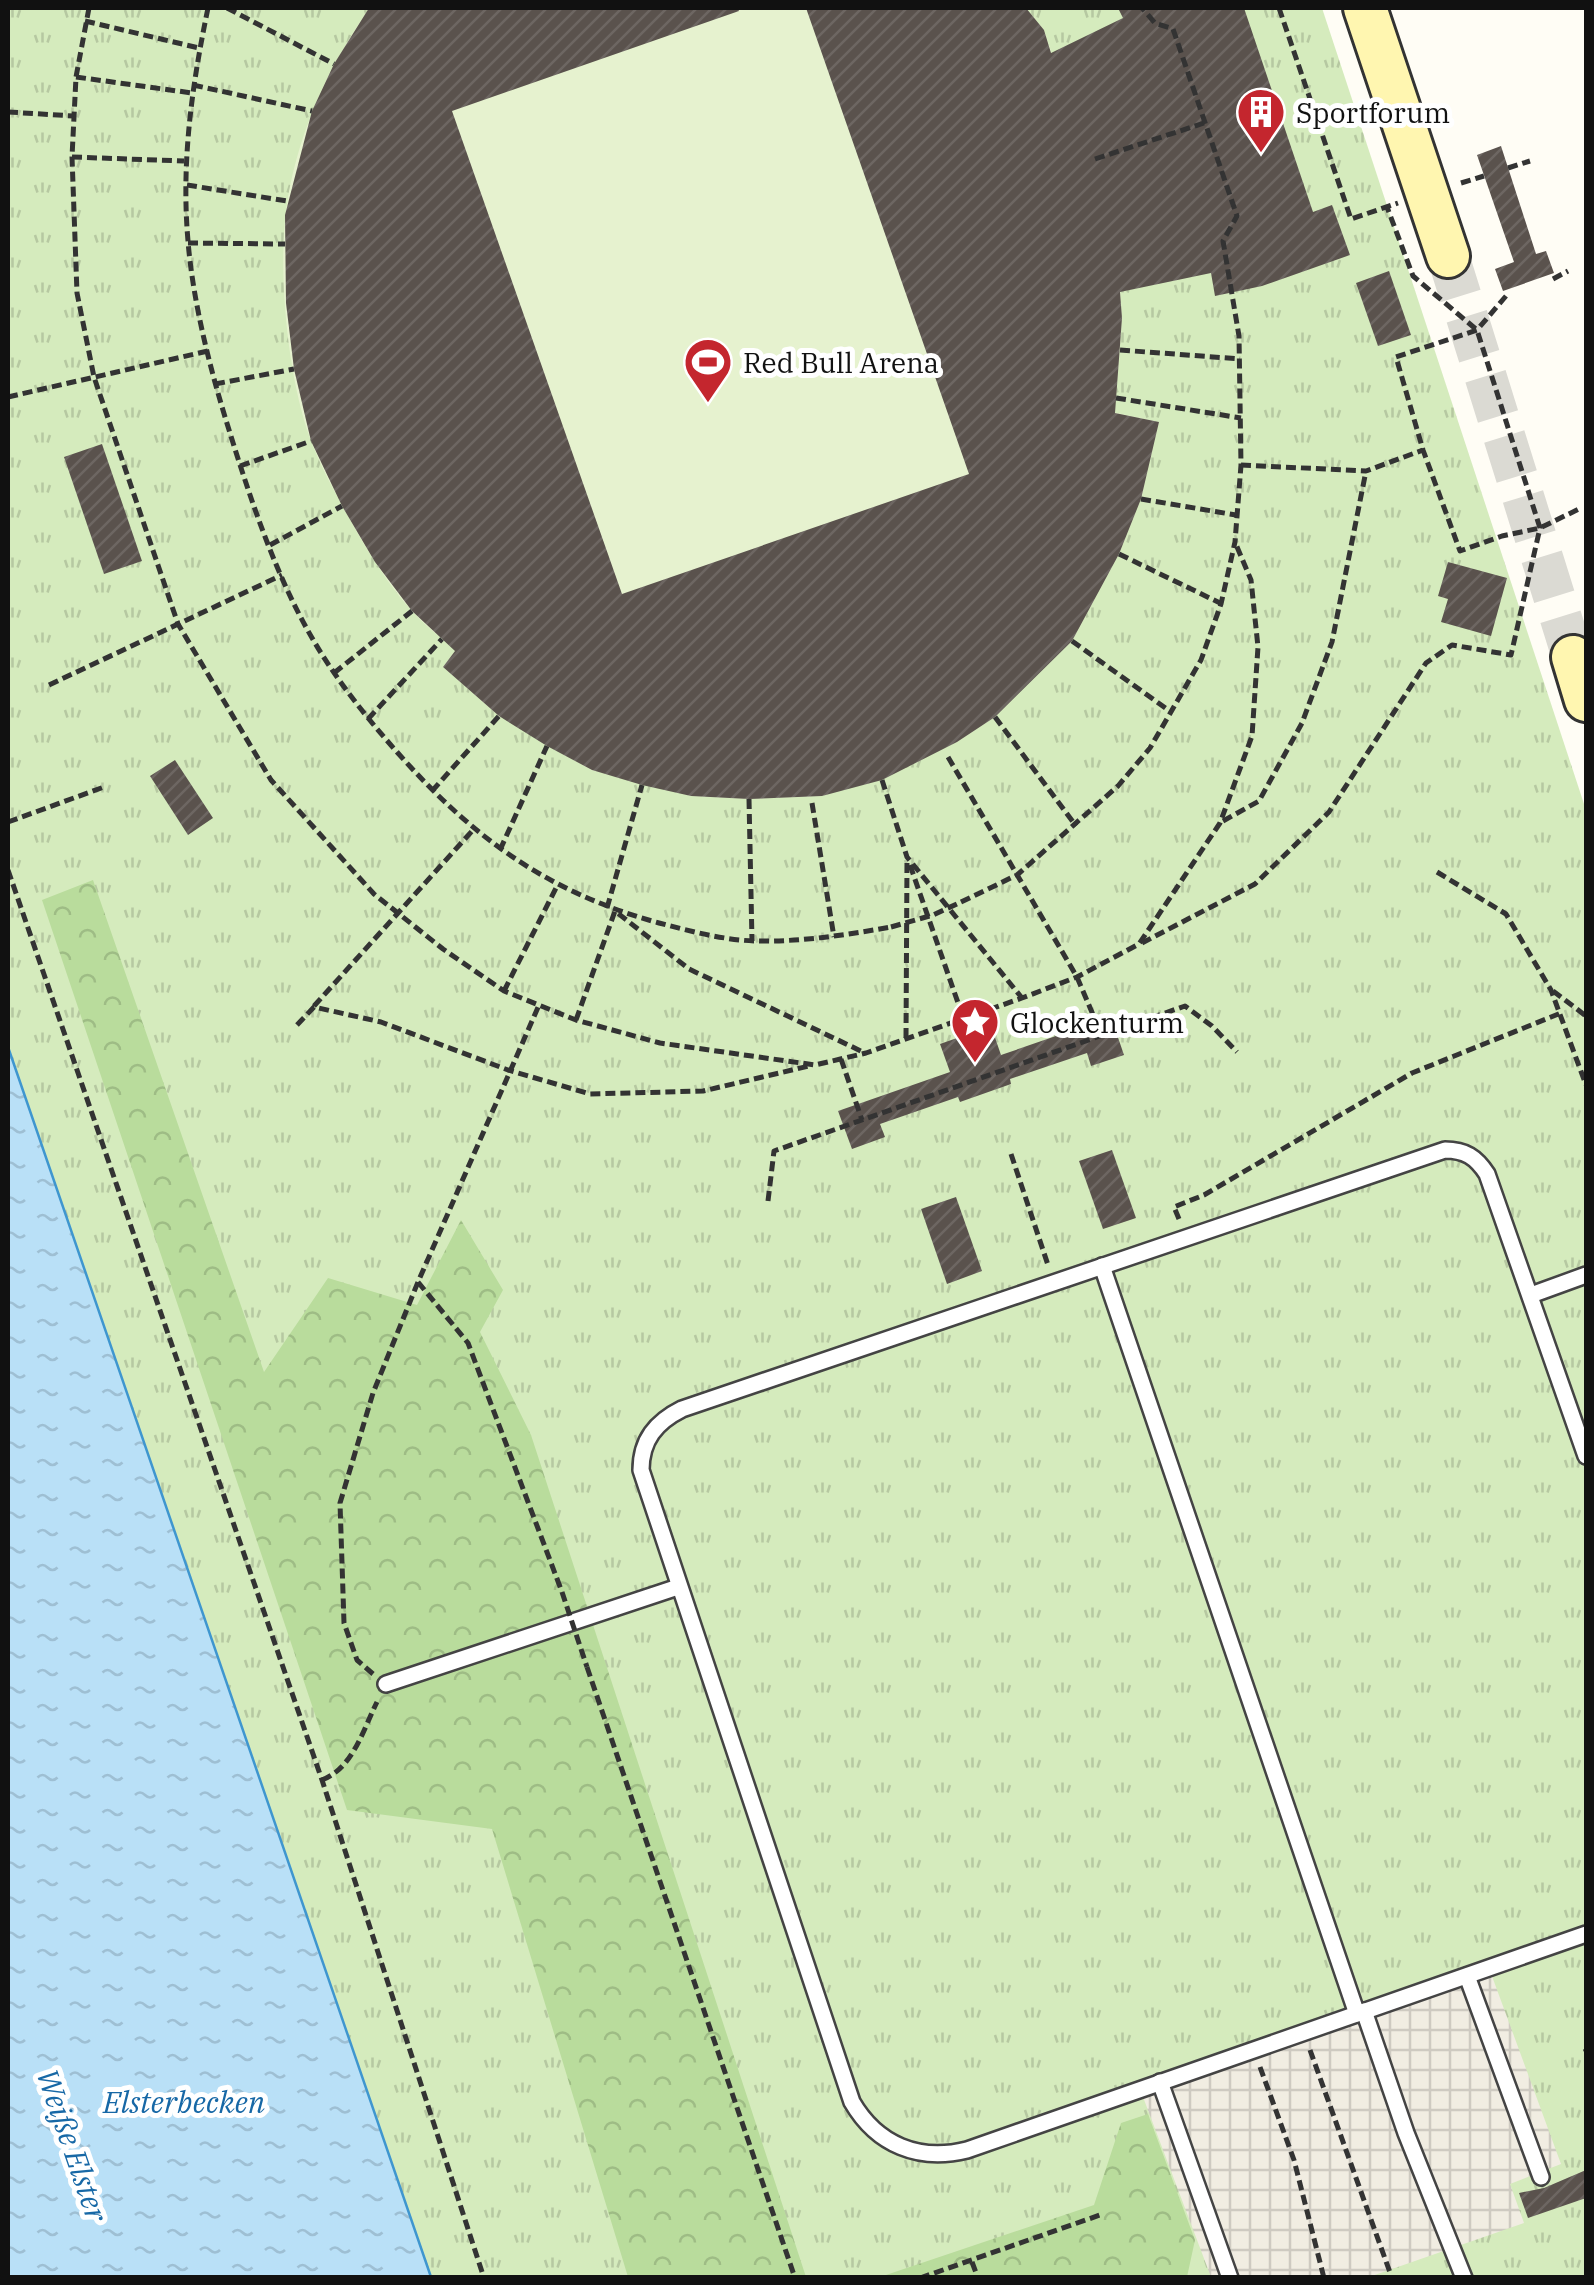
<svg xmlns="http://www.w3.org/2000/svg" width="1594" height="2285" viewBox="0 0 1594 2285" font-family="'IBM Plex Serif',serif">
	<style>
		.grass { fill: url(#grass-tufts) }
		.forest { fill: url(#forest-crowns) }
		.pitch { fill: #e6f2cf }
		.plaza { fill: url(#plaza-grid) }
		.water { fill: url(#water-ripples); stroke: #3f96cf; stroke-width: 2.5 }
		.building { fill: url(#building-hatch) }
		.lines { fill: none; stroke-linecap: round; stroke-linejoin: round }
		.secondary-tunnel { stroke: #dbdad3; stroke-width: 42; stroke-dasharray: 42 21; stroke-linecap: butt }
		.lane-casing { stroke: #444; stroke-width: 20 }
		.secondary-casing { stroke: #333; stroke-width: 48 }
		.path { stroke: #333; stroke-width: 5; stroke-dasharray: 10 5; stroke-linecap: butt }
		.lane { stroke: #fff; stroke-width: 15 }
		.secondary { stroke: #fff6b0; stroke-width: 42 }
		.path-bridge { stroke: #333; stroke-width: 5; stroke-dasharray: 10 5; stroke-linecap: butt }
		.labels { text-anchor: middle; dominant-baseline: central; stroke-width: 10; stroke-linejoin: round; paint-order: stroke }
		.poi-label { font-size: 28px; fill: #111; stroke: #fff; text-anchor: start }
		.water-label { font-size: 30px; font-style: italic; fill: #1768a6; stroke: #fff }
	</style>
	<defs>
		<pattern id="grass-tufts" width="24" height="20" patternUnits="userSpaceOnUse" patternTransform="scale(2.5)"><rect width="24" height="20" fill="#d5ebbd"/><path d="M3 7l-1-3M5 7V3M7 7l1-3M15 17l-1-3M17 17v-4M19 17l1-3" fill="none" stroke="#b6c8a1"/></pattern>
		<pattern id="forest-crowns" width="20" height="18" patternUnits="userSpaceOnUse" patternTransform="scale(2.5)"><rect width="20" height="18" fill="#b9dc9c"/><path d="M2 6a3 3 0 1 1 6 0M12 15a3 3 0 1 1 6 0" fill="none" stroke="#9ebc85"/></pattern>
		<pattern id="plaza-grid" width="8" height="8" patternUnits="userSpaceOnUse" patternTransform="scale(2.5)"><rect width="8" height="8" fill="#f1ede2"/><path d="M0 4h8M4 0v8" fill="none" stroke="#cecac1"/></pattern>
		<pattern id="water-ripples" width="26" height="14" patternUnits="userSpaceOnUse" patternTransform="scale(2.5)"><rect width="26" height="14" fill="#b9e0f7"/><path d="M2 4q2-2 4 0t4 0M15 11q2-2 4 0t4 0" fill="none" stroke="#9ebfd3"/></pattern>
		<pattern id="building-hatch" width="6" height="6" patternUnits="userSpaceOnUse" patternTransform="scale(2.5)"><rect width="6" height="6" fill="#5a524d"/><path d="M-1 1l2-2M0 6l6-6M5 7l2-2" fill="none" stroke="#6d6662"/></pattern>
	</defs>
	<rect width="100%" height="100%" fill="#fffdf5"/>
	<polygon class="grass" points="8,8 1322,8 1586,810 1586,2277 431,2277 8,1047"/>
	<g class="forest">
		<polygon points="93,880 264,1372 328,1278 417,1305 461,1220 503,1290 480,1332 531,1435 806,2277 628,2277 492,1829 347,1810 42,900"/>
		<polygon points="1148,2114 1195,2240 1187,2277 880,2277 1094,2205 1121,2123"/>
	</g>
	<path class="pitch" d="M369 8H1026L1044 30 1117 251 1122 318 1116 398 1112 412 1159 422 1141 499 1119 554 1072 641 995 717 957 742 822 796 749 799 691 796 591 770 499 716 443 667 457 648C413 623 383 576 358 534 341 503 322 471 310 438 288 377 278 276 286 211 290 178 301 139 314 108 328 72 348 40 369 8Z"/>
	<polygon class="plaza" points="1489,1968 1561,2164 1510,2184 1524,2223 1369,2277 1211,2277 1140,2089"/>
	<polygon class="water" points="8,1047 431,2277 8,2277"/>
	<g class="building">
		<polygon points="369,8 738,8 739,11 452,111 622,594 969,474 806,8 1026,8 1044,30 1051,53 1123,18 1118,8 1244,8 1313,212 1332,205 1350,255 1262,286 1215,296 1211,273 1120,292 1122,318 1115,413 1159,422 1141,499 1119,554 1072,641 995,717 957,742 882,780 822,796 749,799 691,796 642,785 592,770 547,746 499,716 443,667 455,651 412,611 375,562 342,506 311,441 294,369 286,303 285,215 312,111 334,64"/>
		<polygon points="1501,146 1536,254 1546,251 1554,273 1503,291 1495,269 1514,262 1477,155"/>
		<polygon points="1389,271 1411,335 1378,346 1356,283"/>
		<polygon points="102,444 142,561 104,574 64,457"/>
		<polygon points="1448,562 1507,578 1491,636 1441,622 1448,599 1438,596"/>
		<polygon points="175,760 213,818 188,835 150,776"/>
		<polygon points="1111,1017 1124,1055 1091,1066 1087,1053 1010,1079 1011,1084 960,1102 958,1097 880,1124 885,1137 852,1149 838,1111 950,1072 940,1044 991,1026 1001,1055"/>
		<polygon points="1112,1150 1136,1218 1103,1229 1079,1161"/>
		<polygon points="956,1197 982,1271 947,1284 921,1209"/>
		<polygon points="1586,2170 1586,2198 1528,2218 1519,2193 1544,2188"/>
	</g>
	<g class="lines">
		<polyline class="secondary-tunnel" points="1448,256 1573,657"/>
		<g class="lane-casing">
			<g id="lane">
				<polyline points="1102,1266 1357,2014"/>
				<polyline points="1531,1295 1586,1275"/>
				<path d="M1586 1456 1487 1174C1476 1157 1465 1150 1445 1150L682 1409C656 1422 641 1440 641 1470L852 2102C877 2145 919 2162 967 2150L1586 1934"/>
				<polyline points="386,1684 678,1587"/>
				<polyline points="1467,1976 1541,2177"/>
				<polyline points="1364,2011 1406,2133 1464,2278"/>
				<polyline points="1160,2082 1230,2278"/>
			</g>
		</g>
		<g class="secondary-casing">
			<g id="secondary">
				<polyline points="1365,8 1448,256"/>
				<polyline points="1573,657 1586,700"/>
			</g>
		</g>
		<g class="path">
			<polyline points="89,8 76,77 72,157 77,293 94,377 178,624 271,780 374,894 443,949 504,991 576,1020 660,1043 815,1065 866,1053 1022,998 1077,977 1139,944 1220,823 1252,736 1258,647 1251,580 1235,542"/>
			<path d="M208 8C192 85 181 162 188 241 193 303 211 373 230 433 252 504 277 579 315 643 338 682 367 718 397 752 473 838 547 892 659 923 690 931 723 940 755 941 801 942 846 935 891 927"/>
			<polyline points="227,8 334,64"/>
			<polyline points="1279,8 1351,219 1398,203"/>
			<polyline points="85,21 199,48"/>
			<polyline points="76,77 192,93"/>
			<polyline points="193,85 312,111"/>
			<polyline points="8,112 74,116"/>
			<polyline points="72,157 184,161"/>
			<polyline points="1095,159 1204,123"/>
			<polyline points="1508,168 1530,161"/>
			<polyline points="1461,183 1484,176"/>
			<polyline points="187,185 287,201"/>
			<polyline points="188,243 285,244"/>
			<polyline points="1553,279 1568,271"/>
			<polyline points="1506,296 1477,330 1396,357 1423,450 1460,551 1502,536 1540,528 1581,508"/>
			<polyline points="1120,350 1240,359"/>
			<polyline points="215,384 294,369"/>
			<polyline points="8,397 208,351"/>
			<polyline points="1116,398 1241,418"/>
			<polyline points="1241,465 1366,471 1423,450"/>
			<polyline points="240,466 311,441"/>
			<polyline points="1141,499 1236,515"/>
			<polyline points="270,545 342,506"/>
			<polyline points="1119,554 1220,603"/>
			<polyline points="1072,641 1171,712"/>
			<polyline points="334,673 412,611"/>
			<polyline points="49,685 282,575"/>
			<polyline points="995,717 1076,826"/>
			<polyline points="368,719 442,639"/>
			<polyline points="948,757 1077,977 1102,1036"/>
			<polyline points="882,780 907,857 1022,998"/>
			<polyline points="432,791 499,716"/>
			<polyline points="749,799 752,941"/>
			<polyline points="812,803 834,937"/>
			<polyline points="1223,821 1259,801 1302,723 1332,642 1366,471"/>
			<polyline points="8,822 104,787"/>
			<polyline points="500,850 547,746"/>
			<polyline points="910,865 964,1020"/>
			<polyline points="8,870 322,1780 484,2278"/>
			<polyline points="1437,872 1506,914 1551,990 1586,1085"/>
			<polyline points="961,902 1017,875 1118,786 1150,748 1201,660 1221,604 1235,542 1241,465 1239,336 1223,241 1237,216 1173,29 1155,23 1142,8"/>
			<polyline points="607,908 642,785"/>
			<polyline points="1142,943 1255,884 1329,812 1426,663 1452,645 1511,655 1540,528 1477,330 1413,276 1387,207"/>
			<polyline points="504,991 557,886"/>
			<polyline points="1553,991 1586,1016"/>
			<polyline points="314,1006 473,830"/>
			<polyline points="576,1020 615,911 689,969 863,1052"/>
			<polyline points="297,1025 314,1007 381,1022 508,1070 590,1094 703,1091 809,1066"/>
			<polyline points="906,1038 907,860"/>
			<polyline points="841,1059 862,1120"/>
			<polyline points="1011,1154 1048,1265"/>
			<polyline points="768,1201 774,1151 1185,1006 1212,1026 1237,1052"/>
			<polyline points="1179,1219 1174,1207 1204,1195 1412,1073 1561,1013"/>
			<polyline points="418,1282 468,1343 562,1592"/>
			<polyline points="587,1667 795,2278"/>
			<polyline points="373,1674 357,1660 344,1623 340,1503 373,1393 418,1282 539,1005"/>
			<path d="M322 1780C353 1768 363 1730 377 1702"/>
			<polyline points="1310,2050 1392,2278"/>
			<polyline points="1584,2052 1586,2051"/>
			<polyline points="1260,2067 1294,2160 1324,2278"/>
			<polyline points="972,2262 978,2278"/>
			<polyline points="920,2278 1100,2215"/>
		</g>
		<use href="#lane" class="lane"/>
		<use href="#secondary" class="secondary"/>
		<g class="path-bridge">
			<polyline points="891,927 933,915 961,902"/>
			<polyline points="562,1592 587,1667"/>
		</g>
	</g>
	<defs>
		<g id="building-pin" transform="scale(2.5)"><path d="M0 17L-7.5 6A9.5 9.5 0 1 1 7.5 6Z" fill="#c4262e" stroke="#fff"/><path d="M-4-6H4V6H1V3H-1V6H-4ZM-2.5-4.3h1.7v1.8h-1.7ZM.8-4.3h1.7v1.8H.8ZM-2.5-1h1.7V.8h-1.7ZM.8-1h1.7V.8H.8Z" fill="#fff"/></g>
		<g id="stadium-pin" transform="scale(2.5)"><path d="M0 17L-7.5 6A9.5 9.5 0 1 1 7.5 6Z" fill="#c4262e" stroke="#fff"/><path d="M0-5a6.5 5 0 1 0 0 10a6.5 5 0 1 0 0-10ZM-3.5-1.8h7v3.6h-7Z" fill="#fff"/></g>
		<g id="sight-pin" transform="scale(2.5)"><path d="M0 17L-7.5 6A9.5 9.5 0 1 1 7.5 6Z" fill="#c4262e" stroke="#fff"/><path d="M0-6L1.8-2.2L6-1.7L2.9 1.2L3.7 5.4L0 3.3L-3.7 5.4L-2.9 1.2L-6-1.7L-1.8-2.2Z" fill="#fff"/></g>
	</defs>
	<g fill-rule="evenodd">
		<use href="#building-pin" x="1261" y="112"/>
		<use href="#stadium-pin" x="708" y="362"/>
		<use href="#sight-pin" x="975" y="1022"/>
	</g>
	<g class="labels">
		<g class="poi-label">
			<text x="1296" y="112">Sportforum</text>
			<text x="743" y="362">Red Bull Arena</text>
			<text x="1010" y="1022">Glockenturm</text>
		</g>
		<g class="water-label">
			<text x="184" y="2101">Elsterbecken</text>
			<text transform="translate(73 2145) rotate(71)">Weiße Elster</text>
		</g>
	</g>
	<rect width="1594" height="2285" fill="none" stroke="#111111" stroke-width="20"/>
</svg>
